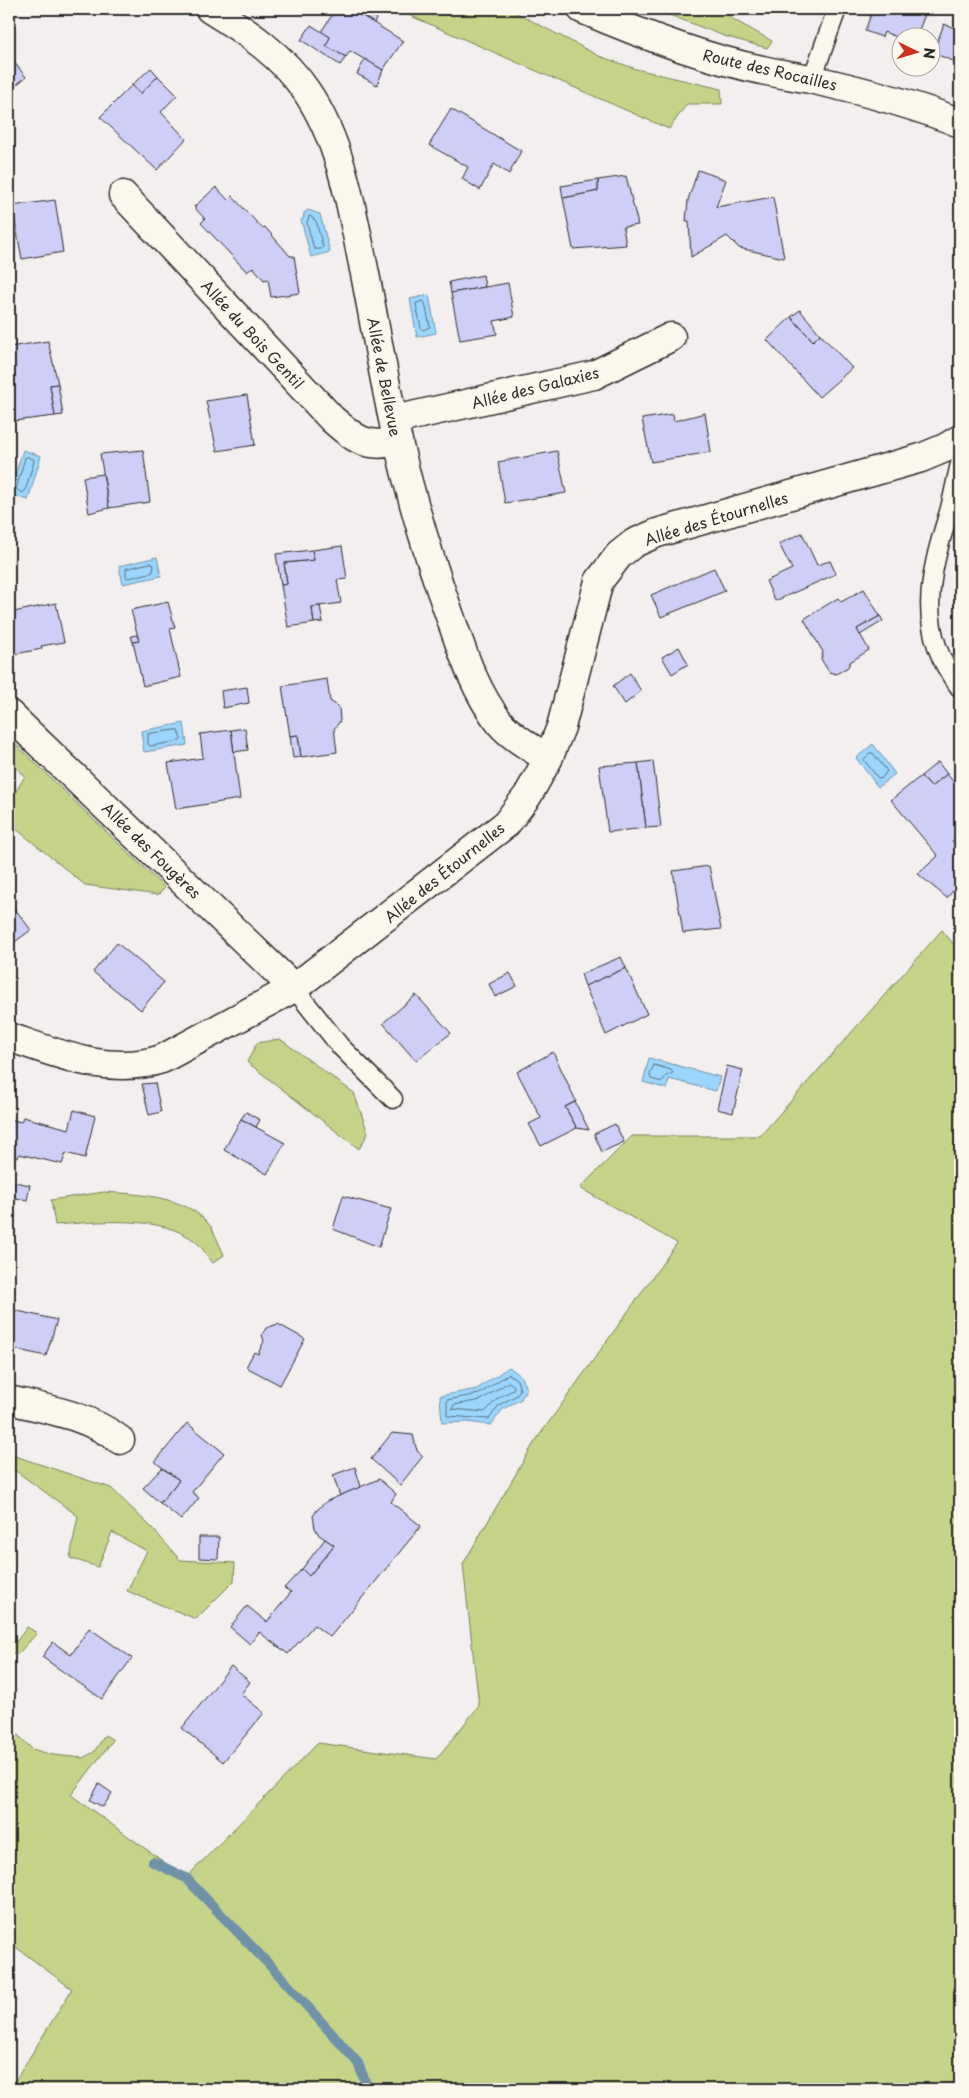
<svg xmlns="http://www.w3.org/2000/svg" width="969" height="2098" viewBox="0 0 969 2098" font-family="'Playpen Sans',sans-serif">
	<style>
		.green { fill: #c5d488; stroke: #78805a }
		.water { fill: #9cd6fc; stroke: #6f92a8 }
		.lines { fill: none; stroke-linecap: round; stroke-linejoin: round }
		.shore { stroke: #586f7f; stroke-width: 1 }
		.stream { stroke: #6f92a8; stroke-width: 10 }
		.building { fill: #cfcef7; stroke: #2b2b2b }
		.lane-casing { stroke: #2b2b2b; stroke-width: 21 }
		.street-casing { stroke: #2b2b2b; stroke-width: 31 }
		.secondary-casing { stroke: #2b2b2b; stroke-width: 31 }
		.lane { stroke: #fbf7ec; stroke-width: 18 }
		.street { stroke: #fbf7ec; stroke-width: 28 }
		.secondary { stroke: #fbf7ec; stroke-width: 28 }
		.labels { text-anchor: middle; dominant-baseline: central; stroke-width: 5; stroke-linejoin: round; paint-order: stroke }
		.street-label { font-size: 15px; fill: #2b2b2b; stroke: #fbf7ec }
	</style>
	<rect width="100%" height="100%" fill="#f2efee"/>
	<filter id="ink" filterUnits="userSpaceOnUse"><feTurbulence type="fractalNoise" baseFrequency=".02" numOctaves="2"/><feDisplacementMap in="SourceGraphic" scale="10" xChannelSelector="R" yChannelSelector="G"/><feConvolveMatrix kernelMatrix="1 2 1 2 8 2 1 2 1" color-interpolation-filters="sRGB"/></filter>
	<g filter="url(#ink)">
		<g class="green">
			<polygon points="395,9 509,9 599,56 636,69 721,89 722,104 687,104 669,129"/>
			<polygon points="654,9 731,9 729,17 772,41 767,48 724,36"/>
			<polygon points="9,738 165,888 158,895 85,885 9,823 9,803 25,776 9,761"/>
			<polygon points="942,930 960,952 960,2089 10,2089 72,1989 9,1942 9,1726 32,1749 53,1755 83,1758 94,1752 105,1735 113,1740 71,1795 186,1878 318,1743 436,1759 479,1706 463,1564 534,1443 677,1243 580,1188 632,1136 760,1136"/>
			<polygon points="280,1039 354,1093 368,1133 359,1149 247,1062 257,1043"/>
			<path d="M104 1192C139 1194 189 1196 211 1227 216 1236 220 1246 224 1255L213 1263C207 1256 202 1247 196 1242 162 1214 96 1222 55 1225L51 1200Z"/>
			<polygon points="9,1454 111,1488 153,1529 180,1560 235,1563 234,1581 196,1619 127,1591 147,1551 112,1532 98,1567 70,1558 78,1516 9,1466"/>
			<polygon points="27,1627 37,1633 18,1654 9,1653 9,1642 16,1642"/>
		</g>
		<g class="water">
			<polygon points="308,210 320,214 330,252 311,257 301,220 303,219 304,213"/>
			<polygon points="429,295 436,333 417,337 410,299"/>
			<polygon points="23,450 41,456 28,500 9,494"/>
			<polygon points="157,557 161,576 123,584 119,566"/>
			<polygon points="184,723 187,745 144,752 141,731"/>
			<polygon points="873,744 895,774 878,787 856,758"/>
			<polygon points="649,1058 720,1077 716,1091 669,1079 667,1089 643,1082"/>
			<polygon points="509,1367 521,1376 526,1389 521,1399 503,1409 491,1425 467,1422 442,1423 440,1396 477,1389"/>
		</g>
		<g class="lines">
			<g class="shore">
				<polygon points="310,216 316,221 323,247 321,249 314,249 307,223"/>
				<polygon points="423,301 425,303 430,327 423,330 421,328 416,304"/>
				<polygon points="28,457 33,459 34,461 25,491 22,493 16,489 25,458"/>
				<polygon points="151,563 154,565 153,572 129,578 126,577 126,569"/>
				<polygon points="178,730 181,739 180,741 150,746 148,744 148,734"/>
				<polygon points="870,753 873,753 887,771 881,779 878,778 864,760"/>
				<polygon points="654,1065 671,1070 673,1073 666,1076 662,1082 651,1079 650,1076"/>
				<polygon points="509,1374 517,1380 520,1390 517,1395 499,1405 489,1419 447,1416 447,1400 479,1394"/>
				<polygon points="509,1382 514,1386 513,1390 498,1398 485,1412 452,1409 454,1405 481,1400"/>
			</g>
			<polyline class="stream" points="153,1862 186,1878 281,1977 358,2063 365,2081 365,2089"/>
		</g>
		<g class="building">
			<polygon points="336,9 351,9 403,41 383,70 350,51 346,57 326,46 330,37 321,32"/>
			<polygon points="351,9 374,9 380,12 374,23"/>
			<polygon points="873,9 890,14 892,9 927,9 916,38 902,39 884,32 882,37 865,31"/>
			<polygon points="877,9 892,9 890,14"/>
			<polygon points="944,24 960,30 960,57 958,63 933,53"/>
			<polygon points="311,25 330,37 326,46 346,57 340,65 301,40"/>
			<polygon points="9,56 26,77 9,91"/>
			<polygon points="365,59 383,70 377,85 357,74"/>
			<polygon points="151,68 158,76 140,94 132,85"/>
			<polygon points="158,76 177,95 161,112 186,139 157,170 100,117 132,85 140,94"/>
			<polygon points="451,109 521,151 509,174 494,164 480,190 462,179 468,167 429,145"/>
			<polygon points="698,170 726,180 716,207 773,197 784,258 739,248 727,236 691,257 689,221 686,221 688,200"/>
			<polygon points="626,176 638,225 623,227 626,245 573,249 563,198 598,191 598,180"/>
			<polygon points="598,180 598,191 563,198 561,186"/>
			<polygon points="216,187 228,200 232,196 262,228 265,227 290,256 294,256 300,293 271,297 268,279 264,280 253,267 247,272 201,223 205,219 194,207"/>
			<polygon points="55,200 63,252 22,259 12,206"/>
			<polygon points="483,275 485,287 451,293 449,282"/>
			<polygon points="508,283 514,317 494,321 497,334 460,340 451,293"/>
			<polygon points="800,310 820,334 813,341 791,317"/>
			<polygon points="791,317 813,341 820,334 852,368 819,397 767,340"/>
			<polygon points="48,341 58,384 50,385 55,416 14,421 9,390 9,347"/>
			<polygon points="58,384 63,415 55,416 50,385"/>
			<polygon points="247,395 255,445 217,451 206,401"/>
			<polygon points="705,413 711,452 651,462 642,419 673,414 674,421"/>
			<polygon points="143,450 150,502 109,508 100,454"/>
			<polygon points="557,451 566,493 505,503 498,462"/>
			<polygon points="103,474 109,508 89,513 83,477"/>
			<polygon points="802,533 817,565 830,561 836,574 775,601 766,581 792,569 779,544"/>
			<polygon points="342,546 347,579 337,580 341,603 312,607 314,623 288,627 281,585 287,584 284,563 314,560 312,550"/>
			<polygon points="312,550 314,560 284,563 287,584 281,585 276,554"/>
			<polygon points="714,568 725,591 661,617 651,595"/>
			<polygon points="864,589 880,616 857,629 869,650 850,662 848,667 836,674 829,672 821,659 823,652 804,619 838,598 841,602"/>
			<polygon points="168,602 175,628 170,629 181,677 143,686 133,642 139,641 131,610"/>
			<polygon points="56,603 64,642 41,646 42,649 9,655 9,613"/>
			<polygon points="320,606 323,622 314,623 312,607"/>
			<polygon points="880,616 883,621 860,635 857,629"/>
			<polygon points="137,635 139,641 133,642 131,636"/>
			<polygon points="679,647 688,664 672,674 662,657"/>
			<polygon points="630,673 641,691 625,704 613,686"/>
			<polygon points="327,679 330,701 339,707 340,721 334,729 337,752 301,757 298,735 290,736 282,686"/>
			<polygon points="247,687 249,703 223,708 221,691"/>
			<polygon points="245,728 248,750 234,752 231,730"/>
			<polygon points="231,730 240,799 176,809 168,763 203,758 200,734"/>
			<polygon points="298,735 301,757 293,758 290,736"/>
			<polygon points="653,761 661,827 646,828 638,763"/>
			<polygon points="938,762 947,774 931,787 921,776"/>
			<polygon points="638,763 646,828 608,832 599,766"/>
			<polygon points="947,774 960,790 960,835 952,841 960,849 960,882 947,898 918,874 938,856 891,800 921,776 931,787"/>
			<polygon points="709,866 721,929 683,933 673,871"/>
			<polygon points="12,905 31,930 9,946 9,907"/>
			<polygon points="117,943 164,982 141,1010 93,972"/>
			<polygon points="621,957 626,968 585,986 581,974"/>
			<polygon points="626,968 647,1014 606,1035 585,986"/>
			<polygon points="510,973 517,986 495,997 489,984"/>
			<polygon points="416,995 451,1033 416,1061 383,1023"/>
			<polygon points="553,1052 576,1101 565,1107 577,1128 541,1146 529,1124 541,1118 517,1072"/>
			<polygon points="727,1066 743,1070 733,1113 717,1109"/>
			<polygon points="155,1083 161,1112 149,1115 142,1084"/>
			<polygon points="575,1102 589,1130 577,1128 565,1107"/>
			<polygon points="74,1110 95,1116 85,1158 66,1153 62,1164 19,1154 18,1158 9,1156 9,1119 21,1122 23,1117 69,1129"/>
			<polygon points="246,1112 260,1120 256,1127 241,1119"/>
			<polygon points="241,1119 285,1143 267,1174 224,1150"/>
			<polygon points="615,1124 624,1142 602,1152 594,1134"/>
			<polygon points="9,1181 30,1185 27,1200 9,1197"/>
			<polygon points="343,1196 391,1209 379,1247 333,1229"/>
			<polygon points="9,1309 57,1320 46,1356 9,1348"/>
			<polygon points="278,1324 305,1339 280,1385 246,1367 254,1352 258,1354 264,1341 262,1335 266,1328"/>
			<polygon points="187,1423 224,1453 192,1492 199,1498 181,1520 160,1503 179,1480 155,1462"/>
			<polygon points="392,1433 413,1435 417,1451 423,1456 400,1485 371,1459"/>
			<polygon points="355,1467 361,1487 340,1496 333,1475"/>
			<polygon points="162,1468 179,1480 160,1503 143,1488"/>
			<polygon points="379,1479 396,1494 391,1502 421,1526 330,1637 314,1625 288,1654 259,1632 250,1644 230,1627 247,1606 267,1622 291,1592 284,1588 302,1569 309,1576 334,1545 319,1535 315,1528 313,1516 317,1510 327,1501"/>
			<polygon points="199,1537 219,1537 218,1559 199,1558"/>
			<polygon points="325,1539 334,1545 309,1576 302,1569"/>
			<polygon points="89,1628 132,1658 102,1699 42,1657 53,1642 71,1655"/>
			<polygon points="231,1666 250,1682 241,1694 264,1713 223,1762 182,1728"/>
			<polygon points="99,1784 112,1793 103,1807 90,1800"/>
		</g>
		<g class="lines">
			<g class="lane-casing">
				<g id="lane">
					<polyline points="812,79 837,9"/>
					<path d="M960 464C956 480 953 497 949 512 929 576 915 631 960 688"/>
					<polyline points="294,988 340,1046 393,1099"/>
				</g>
			</g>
			<g class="street-casing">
				<g id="street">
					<path d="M210 9C246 31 283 56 307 92 343 146 352 212 365 274 376 330 385 387 398 442 412 502 430 561 451 619 463 654 476 693 500 723 513 738 532 748 548 759"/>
					<path d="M123 195 332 419C355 439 366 449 398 441"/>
					<polyline points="394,420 594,375 671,337"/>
					<polyline points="9,714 294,988"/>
					<path d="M9 1037C59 1054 109 1076 162 1059L294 988 506 824 528 795 548 759 561 727 599 581 619 555 634 543 657 533 921 458 945 448 960 439"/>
					<path d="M9 1400C47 1409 87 1415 120 1440"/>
				</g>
			</g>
			<g class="secondary-casing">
				<path id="secondary" d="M582 9C640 34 700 57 762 70 779 74 797 76 814 80 864 91 913 104 960 123"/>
			</g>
			<use href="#lane" class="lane"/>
			<use href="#street" class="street"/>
			<use href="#secondary" class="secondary"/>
		</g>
	</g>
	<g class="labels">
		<g class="street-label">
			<text transform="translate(770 69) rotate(13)">Route des Rocailles</text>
			<text transform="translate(253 334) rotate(47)">Allée du Bois Gentil</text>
			<text transform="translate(385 377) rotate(79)">Allée de Bellevue</text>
			<text transform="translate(535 387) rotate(-14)">Allée des Galaxies</text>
			<text transform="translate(716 518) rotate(-17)">Allée des Étournelles</text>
			<text transform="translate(152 850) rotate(44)">Allée des Fougères</text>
			<text transform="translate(444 872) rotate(-39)">Allée des Étournelles</text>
		</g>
	</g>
	<rect width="969" height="2098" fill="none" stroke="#fbf7ec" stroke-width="30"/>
	<rect x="15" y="15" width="939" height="2068" fill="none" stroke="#2b2b2b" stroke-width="2" filter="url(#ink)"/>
	<g transform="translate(916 52) rotate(95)"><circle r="24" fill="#fbf7ec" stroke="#a8a59f"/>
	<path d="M0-4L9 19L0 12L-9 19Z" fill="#c8321e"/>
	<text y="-8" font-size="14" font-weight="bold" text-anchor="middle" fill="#2b2b2b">N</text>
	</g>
</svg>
